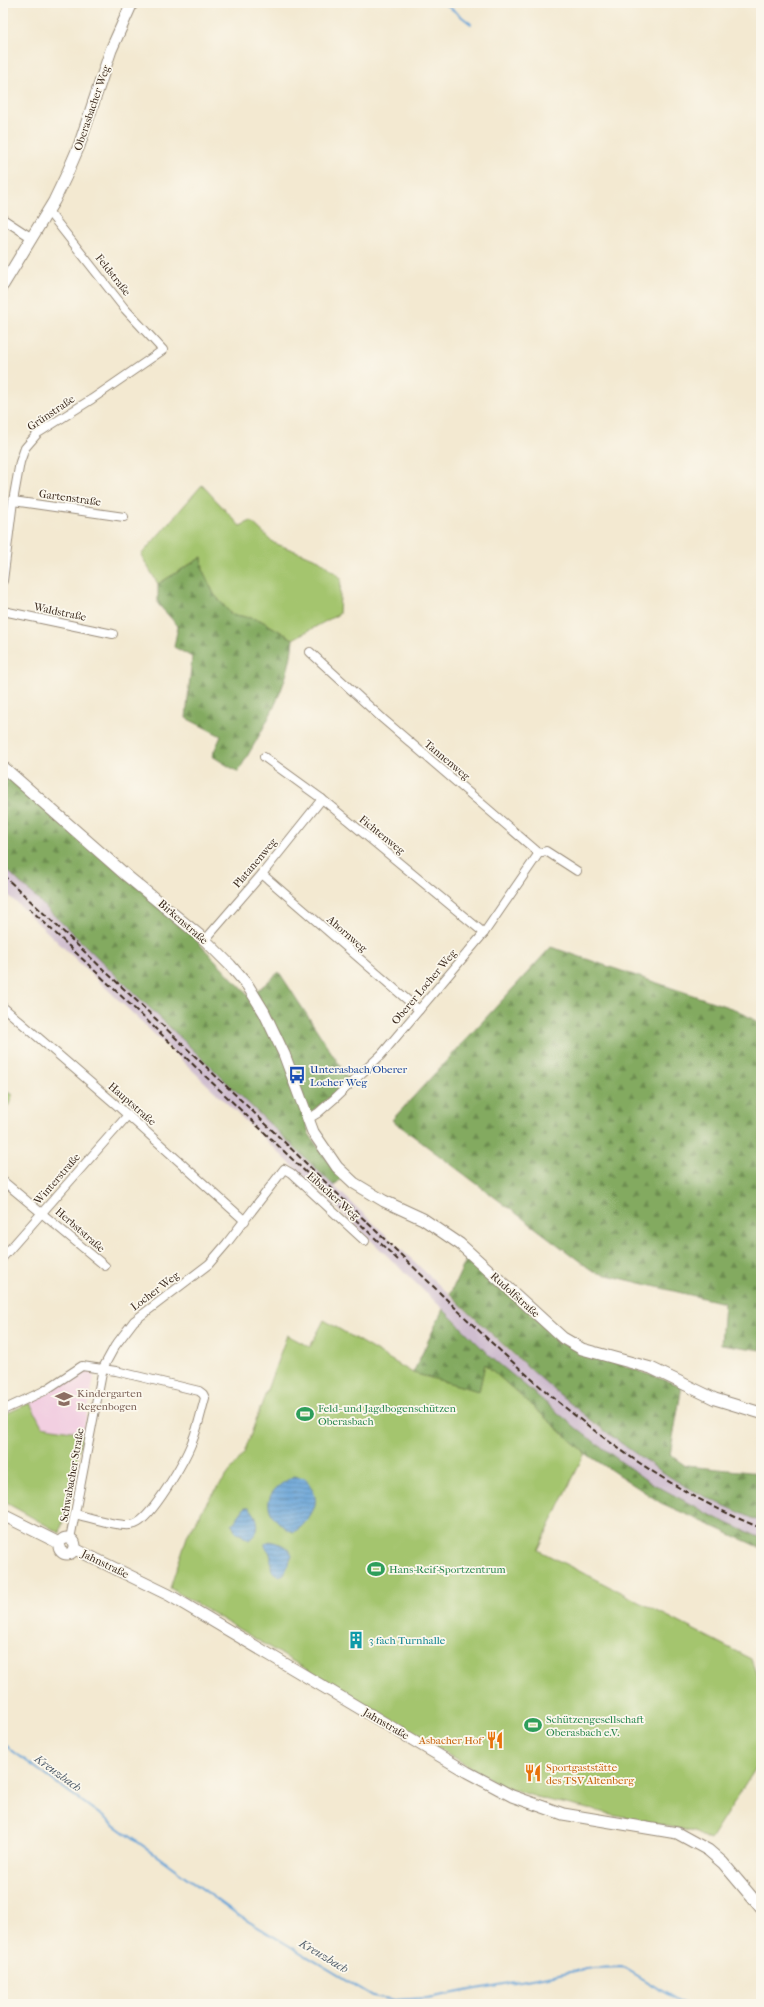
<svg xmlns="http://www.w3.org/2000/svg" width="764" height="2007" viewBox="0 0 764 2007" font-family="'IM FELL French Canon',serif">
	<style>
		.built { fill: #f2cfe1 }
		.railway { fill: #cfbdcf }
		.green { fill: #a4c56e; stroke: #707846 }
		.forest { fill: url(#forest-firs); stroke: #5f6a40 }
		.water { fill: url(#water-rules); stroke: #50667a }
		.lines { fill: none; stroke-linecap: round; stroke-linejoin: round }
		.stream { stroke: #66a3d7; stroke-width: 2 }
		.street-casing { stroke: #978a78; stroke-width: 10 }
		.secondary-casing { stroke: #978a78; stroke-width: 13 }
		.street { stroke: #fff; stroke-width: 8 }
		.secondary { stroke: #fff; stroke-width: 11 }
		.rail { stroke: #3b2a1e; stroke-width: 2; stroke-dasharray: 6 3; stroke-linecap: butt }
		.labels { text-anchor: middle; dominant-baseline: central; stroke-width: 3.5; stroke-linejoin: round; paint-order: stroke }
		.street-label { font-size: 11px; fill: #3b2a1e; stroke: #fbf7ec }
		.transit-label { font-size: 11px; fill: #164399; stroke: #fbf7ec; text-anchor: start }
		.education-label { font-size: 11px; fill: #785e54; stroke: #fbf7ec; text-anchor: start }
		.leisure-label { font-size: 11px; fill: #27864d; stroke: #fbf7ec; text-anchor: start }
		.culture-label { font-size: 11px; fill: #0d838f; stroke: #fbf7ec; text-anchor: start }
		.food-label { font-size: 11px; fill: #c56008; stroke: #fbf7ec; text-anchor: end }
		.water-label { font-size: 12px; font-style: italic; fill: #4c5a68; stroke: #fbf7ec }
	</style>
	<defs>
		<pattern id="forest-firs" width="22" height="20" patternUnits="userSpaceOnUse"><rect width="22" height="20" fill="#83aa61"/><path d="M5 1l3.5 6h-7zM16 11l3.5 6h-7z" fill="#6c8b4f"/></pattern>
		<pattern id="water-rules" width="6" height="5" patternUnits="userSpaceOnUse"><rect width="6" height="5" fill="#66a3d7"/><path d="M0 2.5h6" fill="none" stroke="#5585ae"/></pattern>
	</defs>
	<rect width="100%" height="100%" fill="#fbf7ec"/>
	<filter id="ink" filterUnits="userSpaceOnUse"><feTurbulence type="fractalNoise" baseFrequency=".025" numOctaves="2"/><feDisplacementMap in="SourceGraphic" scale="8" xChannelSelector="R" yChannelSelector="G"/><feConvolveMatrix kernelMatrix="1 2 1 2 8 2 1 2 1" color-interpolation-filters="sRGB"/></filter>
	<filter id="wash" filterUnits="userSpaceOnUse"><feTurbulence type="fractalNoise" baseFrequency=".012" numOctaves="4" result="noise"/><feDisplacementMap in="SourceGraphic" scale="16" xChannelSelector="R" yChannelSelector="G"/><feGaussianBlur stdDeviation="0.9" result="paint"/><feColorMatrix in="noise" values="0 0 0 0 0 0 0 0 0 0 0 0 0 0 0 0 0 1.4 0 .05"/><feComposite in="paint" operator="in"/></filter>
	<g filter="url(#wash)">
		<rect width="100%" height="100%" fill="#f3e9d1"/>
		<polygon class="built" points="79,1370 89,1370 94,1377 83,1433 42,1426 30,1403 47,1394"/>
		<polygon class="railway" points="3,866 334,1186 510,1352 597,1426 665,1474 729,1508 761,1522 761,1538 718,1519 646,1480 581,1432 492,1358 443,1309 3,890"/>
		<g class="green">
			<polygon points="202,485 240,526 251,521 274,543 319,560 341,578 339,614 293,639 260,620 231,614 214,594 203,571 202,557 158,584 141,555"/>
			<polygon points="3,1089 12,1095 11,1102 3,1112"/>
			<polygon points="324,1320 413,1373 479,1391 485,1364 585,1453 538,1550 751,1659 761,1687 761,1760 710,1840 694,1832 543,1799 502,1786 170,1588 188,1534 209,1499 244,1453 287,1335 310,1347"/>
			<polygon points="30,1403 42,1426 83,1433 60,1533 3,1501 3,1415"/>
		</g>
		<g class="forest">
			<path d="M202 557 203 571 214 594 231 614 260 620 293 639C290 687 262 731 238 772L212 756 221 736 186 718 192 657 174 647 178 626 158 604V584Z"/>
			<polygon points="3,768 177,920 250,997 279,972 350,1081 305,1117 309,1134 341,1179 334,1186 3,866"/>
			<polygon points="551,947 737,1010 761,1024 761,1350 721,1344 724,1303 594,1272 392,1120"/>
			<path d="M468 1256 565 1345 682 1386 670 1455 686 1466 761 1473V1522C728 1507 693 1493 664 1473 586 1422 517 1359 450 1294Z"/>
			<polygon points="443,1309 492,1358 581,1432 646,1480 718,1519 761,1538 761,1548 661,1503 585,1453 485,1364 479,1391 413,1373"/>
		</g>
		<g class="water">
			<path d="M294 1476 305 1478C317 1495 320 1502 307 1520 302 1526 300 1529 293 1532 281 1526 264 1513 270 1497 274 1487 286 1481 294 1476Z"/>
			<path d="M245 1507H249C259 1518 262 1530 249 1540L235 1531 232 1525Z"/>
			<path d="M270 1541C279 1544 289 1545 292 1555L284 1574 280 1576 273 1573C268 1563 275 1555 265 1547V1543Z"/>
		</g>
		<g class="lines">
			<g class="stream">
				<polyline points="444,3 471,24"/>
				<polyline points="3,1744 241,1917 373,1996 394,2000 427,1998 592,1968 622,1967 684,2004"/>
			</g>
		</g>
	</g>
	<g filter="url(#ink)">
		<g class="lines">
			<g class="street-casing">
				<g id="street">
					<polyline points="3,219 32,238"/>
					<polyline points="13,501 124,517"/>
					<polyline points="3,581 13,501 20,462 25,448 38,433 92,399 163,350 125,309 48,211"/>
					<polyline points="3,611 113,634"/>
					<polyline points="310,652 383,719 539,853 546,851 577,871"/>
					<polyline points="264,757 322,799 484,933"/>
					<polyline points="262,874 419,1010"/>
					<polyline points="205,940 262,874 322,799"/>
					<polyline points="3,1007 120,1108 245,1221"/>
					<polyline points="308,1119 318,1113 334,1099 381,1055 484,933 539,853"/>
					<polyline points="3,1181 105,1266"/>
					<polyline points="3,1257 128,1115"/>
					<path d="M3 1410 44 1391 82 1366 116 1371 199 1391 203 1394 205 1398C201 1412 198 1428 192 1442 185 1460 152 1518 135 1524 123 1529 89 1517 75 1514"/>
					<polyline points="70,1539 103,1368 115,1346 134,1321 209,1264 227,1243 284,1169 291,1173 365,1241"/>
				</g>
			</g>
			<g class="secondary-casing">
				<g id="secondary">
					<polyline points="3,285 54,201 66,176 79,146 111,50 132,3"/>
					<polyline points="3,767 127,876 205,940 230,965 248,986 264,1012 284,1054 313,1132 337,1167 354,1183 384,1201 423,1219 460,1244 563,1338 582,1349 651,1368 715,1399 761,1413"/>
					<polyline points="3,1515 59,1543"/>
					<circle cx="67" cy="1546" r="8"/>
					<polyline points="75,1549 169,1595 467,1772 512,1796 563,1814 677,1833 708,1850 723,1863 761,1908"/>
				</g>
			</g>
			<use href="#street" class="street"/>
			<use href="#secondary" class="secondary"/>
			<g class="rail">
				<path d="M3 875C107 973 212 1071 314 1171 354 1210 394 1248 434 1287 530 1382 634 1477 761 1528"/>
				<polyline points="29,908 398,1260"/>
			</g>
		</g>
	</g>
	<defs>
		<g id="bus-bare" transform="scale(1.38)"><path d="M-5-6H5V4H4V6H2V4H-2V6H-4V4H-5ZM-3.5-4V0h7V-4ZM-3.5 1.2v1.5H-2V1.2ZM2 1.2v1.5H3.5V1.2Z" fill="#1a4fb4" stroke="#fbf7ec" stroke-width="2.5" paint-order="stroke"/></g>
		<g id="school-bare" transform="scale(1.38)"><path d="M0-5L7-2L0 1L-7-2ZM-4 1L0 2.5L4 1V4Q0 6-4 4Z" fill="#8d6e63" stroke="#fbf7ec" stroke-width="2.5" paint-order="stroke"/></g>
		<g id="stadium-bare" transform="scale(1.38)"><path d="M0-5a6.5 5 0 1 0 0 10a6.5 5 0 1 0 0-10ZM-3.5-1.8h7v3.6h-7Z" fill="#2e9e5b" stroke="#fbf7ec" stroke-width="2.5" paint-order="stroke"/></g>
		<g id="building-bare" transform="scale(1.38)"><path d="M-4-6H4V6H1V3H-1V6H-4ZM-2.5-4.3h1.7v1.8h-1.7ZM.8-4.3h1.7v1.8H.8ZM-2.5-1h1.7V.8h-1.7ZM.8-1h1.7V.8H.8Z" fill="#0f9aa8" stroke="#fbf7ec" stroke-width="2.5" paint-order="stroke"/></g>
		<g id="restaurant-bare" transform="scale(1.38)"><path d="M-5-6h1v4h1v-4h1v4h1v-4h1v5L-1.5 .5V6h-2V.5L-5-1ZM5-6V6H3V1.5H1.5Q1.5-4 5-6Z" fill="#e8710a" stroke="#fbf7ec" stroke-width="2.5" paint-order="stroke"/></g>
	</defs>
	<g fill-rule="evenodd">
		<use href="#bus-bare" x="297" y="1075"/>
		<use href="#school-bare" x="64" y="1399"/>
		<use href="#stadium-bare" x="305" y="1414"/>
		<use href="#stadium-bare" x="376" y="1569"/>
		<use href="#building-bare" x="356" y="1640"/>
		<use href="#stadium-bare" x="533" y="1725"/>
		<use href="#restaurant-bare" x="495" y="1740"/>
		<use href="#restaurant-bare" x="533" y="1773"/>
	</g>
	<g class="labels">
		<g class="street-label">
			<text transform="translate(92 108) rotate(-71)">Oberasbacher Weg</text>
			<text transform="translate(113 275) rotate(52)">Feldstraße</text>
			<text transform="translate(51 413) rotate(-34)">Grünstraße</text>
			<text transform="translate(70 498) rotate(8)">Gartenstraße</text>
			<text transform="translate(60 612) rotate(12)">Waldstraße</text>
			<text transform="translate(447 760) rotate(40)">Tannenweg</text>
			<text transform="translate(382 835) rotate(39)">Fichtenweg</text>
			<text transform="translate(255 863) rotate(-50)">Platanenweg</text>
			<text transform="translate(183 922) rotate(41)">Birkenstraße</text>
			<text transform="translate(347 934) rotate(41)">Ahornweg</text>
			<text transform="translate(424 987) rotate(-50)">Oberer Locher Weg</text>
			<text transform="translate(132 1104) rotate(41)">Hauptstraße</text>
			<text transform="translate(57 1179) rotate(-49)">Winterstraße</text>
			<text transform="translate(333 1196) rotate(42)">Eibacher Weg</text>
			<text transform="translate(80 1230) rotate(41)">Herbststraße</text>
			<text transform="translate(155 1291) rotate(-37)">Locher Weg</text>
			<text transform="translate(515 1295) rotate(42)">Rudolfstraße</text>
			<text transform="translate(72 1475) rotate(-80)">Schwabacher Straße</text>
			<text transform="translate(105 1564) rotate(26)">Jahnstraße</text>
			<text transform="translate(386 1724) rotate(30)">Jahnstraße</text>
		</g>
		<g class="transit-label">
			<text x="310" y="1069">Unterasbach/Oberer<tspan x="310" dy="13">Locher Weg</tspan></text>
		</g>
		<g class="education-label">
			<text x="77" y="1393">Kindergarten<tspan x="77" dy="13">Regenbogen</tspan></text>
		</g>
		<g class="leisure-label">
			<text x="318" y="1408">Feld- und Jagdbogenschützen<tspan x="318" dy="13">Oberasbach</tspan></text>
			<text x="389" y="1569">Hans-Reif-Sportzentrum</text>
			<text x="546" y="1719">Schützengesellschaft<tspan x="546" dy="13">Oberasbach e.V.</tspan></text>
		</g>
		<g class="culture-label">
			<text x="369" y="1640">3 fach Turnhalle</text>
		</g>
		<g class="food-label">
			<text x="482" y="1740">Asbacher Hof</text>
			<text x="546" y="1767" text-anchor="start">Sportgaststätte<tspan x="546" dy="13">des TSV Altenberg</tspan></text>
		</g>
		<g class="water-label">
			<text transform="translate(58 1773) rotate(36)">Kreuzbach</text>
			<text transform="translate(324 1956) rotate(31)">Kreuzbach</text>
		</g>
	</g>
	<rect width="764" height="2007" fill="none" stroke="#fbf7ec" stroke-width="16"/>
</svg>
